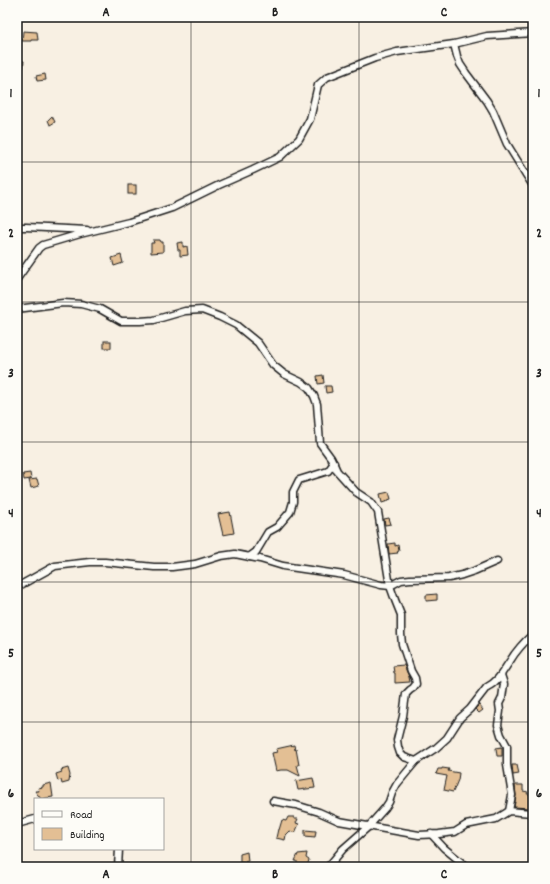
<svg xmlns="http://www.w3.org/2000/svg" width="550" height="884" viewBox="0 0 550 884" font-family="Dekko,sans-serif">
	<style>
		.building { fill: #e3bf94; stroke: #1c1c1c }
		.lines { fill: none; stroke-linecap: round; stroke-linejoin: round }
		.street-casing { stroke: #1c1c1c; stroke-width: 9 }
		.street { stroke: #fdfcf7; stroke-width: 6 }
		.grid { fill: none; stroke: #1c1c1c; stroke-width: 1; stroke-opacity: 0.55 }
		.neatline { fill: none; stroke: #1c1c1c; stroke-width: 1.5 }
		.grid-label { font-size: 13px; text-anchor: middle; font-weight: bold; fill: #1c1c1c }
	</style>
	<rect width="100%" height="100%" fill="#f8f0e3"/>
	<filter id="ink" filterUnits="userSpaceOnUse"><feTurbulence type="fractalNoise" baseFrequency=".025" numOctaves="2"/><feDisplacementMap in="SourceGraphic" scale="8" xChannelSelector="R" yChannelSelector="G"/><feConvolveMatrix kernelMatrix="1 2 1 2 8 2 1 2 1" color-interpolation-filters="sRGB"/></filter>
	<g filter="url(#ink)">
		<g class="building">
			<polygon points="23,31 37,32 38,40 31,40 31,41 22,41"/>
			<polygon points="18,60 24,61 23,68 17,67"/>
			<polygon points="45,74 46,80 37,81 36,76"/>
			<polygon points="52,116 55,122 50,125 48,120"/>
			<rect x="128" y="185" width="8" height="9"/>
			<polygon points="153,240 160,240 161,242 163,242 163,252 151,253 151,243 154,243"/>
			<polygon points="183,242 183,247 187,246 188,255 180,256 180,250 178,250 177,243"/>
			<polygon points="121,255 123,263 114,266 112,258"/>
			<rect x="104" y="341" width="7" height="7"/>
			<polygon points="323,375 324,383 318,384 317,376"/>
			<polygon points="325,386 331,386 332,392 326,393"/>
			<polygon points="30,473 31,479 24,480 23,474"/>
			<polygon points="37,479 39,486 31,488 29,480"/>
			<polygon points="389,492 391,499 388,500 388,501 382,503 380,494"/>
			<polygon points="230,512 234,533 223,535 218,514"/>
			<polygon points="389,518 391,524 385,525 384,519"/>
			<polygon points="395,543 395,546 398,545 399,551 397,552 398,553 389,554 388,544"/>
			<polygon points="437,594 437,600 426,601 426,595"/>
			<polygon points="404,665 409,677 410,682 395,683 395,673 394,673 393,666"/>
			<polygon points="479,705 483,710 479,713 475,709"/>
			<polygon points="294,745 295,750 296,749 299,765 297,765 300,776 288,770 281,770 276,771 272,753 277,752 276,749"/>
			<polygon points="502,747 502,756 497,756 496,748"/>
			<polygon points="512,765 517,765 519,774 513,775"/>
			<polygon points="68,768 70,775 69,782 62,784 61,780 58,781 56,774 62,772 61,770"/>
			<polygon points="442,768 449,769 448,771 459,773 458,780 453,792 444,790 447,776 436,774 438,769 442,769"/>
			<polygon points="313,778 315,788 298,790 296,781"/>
			<polygon points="51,783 53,797 41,799 35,791 39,791 38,788 43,787 43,785"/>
			<polygon points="515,785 523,785 523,791 528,792 527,794 530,794 530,798 531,798 530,808 514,807 516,796"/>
			<polygon points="288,817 294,817 294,819 298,819 296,823 299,824 295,833 290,831 286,835 285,840 276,838 278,829 279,830 282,820 286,821"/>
			<polygon points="305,830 316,831 315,837 305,836"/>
			<polygon points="247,852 248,861 240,863 240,854"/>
			<polygon points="307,853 306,858 309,860 307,866 302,866 300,865 297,865 297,861 295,861 298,854"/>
		</g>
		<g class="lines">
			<g class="street-casing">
				<g id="street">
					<polyline points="454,44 457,56 460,64 466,73 487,101 493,111 507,144 533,186"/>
					<polyline points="17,227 26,227 87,230"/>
					<polyline points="17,279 39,248 43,245 80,234 129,222 172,208 219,185 253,170 280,157 299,139 310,119 318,85 327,77 375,58 397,52 454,44 487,36 533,33"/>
					<polyline points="17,309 63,303 81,304 100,309 121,321 140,321 154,320 185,311 202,310 220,317 236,325 258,343 273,365 284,374 301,382 309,388 314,396 317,404 320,443 331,458 337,471 356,492 371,502 378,512 390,586 395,600 401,615 401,634 402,644 411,671 415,678 416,684 413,688 410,690 406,694 403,716 397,740 398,747 400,753 404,757 416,761"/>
					<polyline points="249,557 256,552 268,532 277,527 290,512 293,502 293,492 299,480 328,471 334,463"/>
					<polyline points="17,587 55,566 90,562 105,562 154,567 172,567 195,564 221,556 235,554 260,559 283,566 344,575 381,585 390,586 401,580 410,579 449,578 462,575 474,571 497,561"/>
					<polyline points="501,675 504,684 502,698 499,704 500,711 498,725 501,735 507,746 507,765 512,795 509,811"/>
					<polyline points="273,801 296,805 319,812 339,821 419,835 439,834 455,832 466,825 496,819 509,811 531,813 533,814"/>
					<polyline points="17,824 35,819"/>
					<polyline points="431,834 444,848 467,867"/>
					<polyline points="118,867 119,849"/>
					<path d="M328 867 343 849 368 827 385 808 389 802 392 793 397 784 411 767 416 761 436 748 447 738 460 718 470 709 487 687C498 682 503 671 510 661 516 651 524 642 533 634"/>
				</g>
			</g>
			<use href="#street" class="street"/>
		</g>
	</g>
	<path class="grid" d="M191 17V867M359 17V867M17 162H533M17 302H533M17 442H533M17 582H533M17 722H533"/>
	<rect width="550" height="884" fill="none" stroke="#fdfcf7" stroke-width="44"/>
	<rect x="34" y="798" width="130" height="52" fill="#fdfcf7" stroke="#a3a29f"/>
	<rect x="42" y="811" width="20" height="6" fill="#fdfcf7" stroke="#a3a29f"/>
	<text x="70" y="818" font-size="12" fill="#1c1c1c">Road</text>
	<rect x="42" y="828" width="20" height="12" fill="#e3bf94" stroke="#a3a29f"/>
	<text x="70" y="838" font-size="12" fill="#1c1c1c">Building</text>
	<rect x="22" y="22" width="506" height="840" class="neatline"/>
	<g class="grid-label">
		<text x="106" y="16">A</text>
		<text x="275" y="16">B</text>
		<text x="444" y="16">C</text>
		<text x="11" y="97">1</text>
		<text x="539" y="97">1</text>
		<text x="11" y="237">2</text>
		<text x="539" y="237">2</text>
		<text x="11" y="377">3</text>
		<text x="539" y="377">3</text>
		<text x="11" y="517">4</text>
		<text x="539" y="517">4</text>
		<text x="11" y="657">5</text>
		<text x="539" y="657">5</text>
		<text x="11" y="797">6</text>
		<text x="539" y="797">6</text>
		<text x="106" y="878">A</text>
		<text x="275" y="878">B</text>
		<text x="444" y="878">C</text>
	</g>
</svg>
